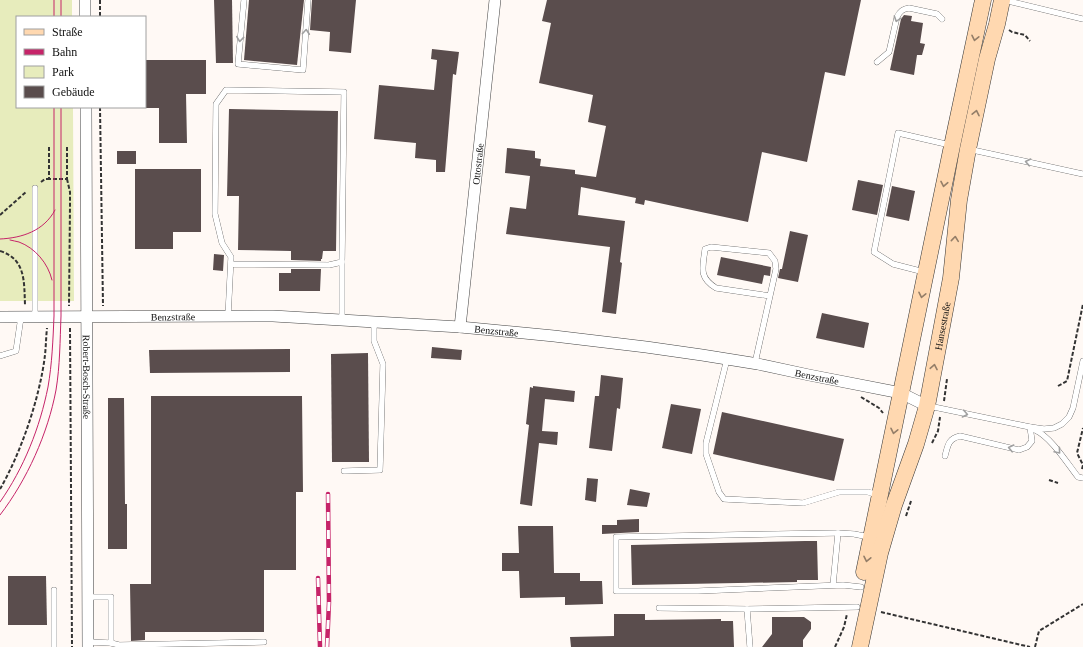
<svg xmlns="http://www.w3.org/2000/svg" width="1083" height="647" viewBox="0 0 1083 647" font-family="'Times New Roman',serif">
	<style>
		.green { fill: #e7ecbc }
		.building { fill: #5a4d4d }
		.lines { fill: none; stroke-linecap: round; stroke-linejoin: round }
		.service-casing { stroke: #444; stroke-width: 6 }
		.minor-casing { stroke: #444; stroke-width: 12 }
		.secondary-casing { stroke: #333; stroke-width: 17 }
		.path { stroke: #333; stroke-width: 2; stroke-dasharray: 4 2; stroke-linecap: butt }
		.service { stroke: #fff; stroke-width: 5.5 }
		.minor { stroke: #fff; stroke-width: 11 }
		.secondary { stroke: #ffd8b0; stroke-width: 16 }
		.tram { stroke: #c62469; stroke-width: 1 }
		.rail-casing { stroke: #c62469; stroke-width: 4.5 }
		.rail { stroke: #fff; stroke-width: 3; stroke-dasharray: 9; stroke-linecap: butt }
		.oneway { stroke: #a0a0a0 }
		.oneway2 { stroke: #947e68 }
		.labels { text-anchor: middle; dominant-baseline: central; stroke-width: 4; stroke-linejoin: round; paint-order: stroke }
		.street-label { font-size: 10px; fill: #111; stroke: #fff }
	</style>
	<rect width="100%" height="100%" fill="#fff9f5"/>
	<polygon class="green" points="0,0 72,0 72,17 17,17 17,107 73,107 74,301 0,301"/>
	<g class="building">
		<polygon points="214,0 232,0 233,63 216,63"/>
		<polygon points="249,0 304,0 297,65 244,60"/>
		<polygon points="312,0 356,0 351,53 329,51 330,32 310,30"/>
		<polygon points="547,0 861,0 845,76 825,72 807,162 762,152 748,222 645,200 644,205 635,203 636,198 581,187 578,215 625,221 620,262 622,263 616,314 602,312 610,247 506,234 510,207 526,209 530,176 505,173 507,148 535,151 535,158 541,159 540,166 575,170 575,174 596,177 606,126 588,122 593,95 539,83 551,23 542,21"/>
		<polygon points="904,15 912,16 911,21 923,23 920,43 925,44 922,55 917,55 914,75 890,70 901,19"/>
		<polygon points="432,49 459,52 456,75 453,74 445,172 436,172 436,160 415,158 416,143 374,139 379,85 434,90 437,60 431,59"/>
		<polygon points="145,60 206,60 206,94 186,94 187,143 159,143 159,108 145,108"/>
		<polygon points="229,109 338,111 336,251 323,251 322,259 321,259 321,261 291,260 291,251 238,250 239,196 227,196"/>
		<rect x="117" y="151" width="19" height="13"/>
		<polygon points="135,169 201,169 201,232 173,232 173,249 135,249"/>
		<polygon points="858,180 883,185 877,215 852,210"/>
		<polygon points="892,186 915,191 909,221 886,216"/>
		<polygon points="790,231 808,235 798,282 778,278 780,269 782,269"/>
		<polygon points="214,254 224,255 223,271 213,270"/>
		<polygon points="721,257 771,267 770,276 764,275 762,284 717,275"/>
		<polygon points="291,269 321,269 320,291 279,291 279,273 291,273"/>
		<polygon points="822,313 869,323 864,348 816,338"/>
		<polygon points="432,347 462,350 461,360 431,358"/>
		<polygon points="290,349 290,372 150,373 149,350"/>
		<polygon points="368,353 369,462 332,462 331,354"/>
		<polygon points="601,375 623,378 620,409 617,408 612,451 589,448 595,396 599,396"/>
		<polygon points="533,386 575,391 574,402 545,399 542,431 558,432 557,445 539,443 532,506 520,504 529,425 526,424 530,387 533,388"/>
		<polygon points="151,396 302,396 303,492 296,492 296,570 264,570 264,632 145,632 145,640 131,641 130,584 151,584"/>
		<polygon points="108,398 124,398 125,504 127,504 127,549 108,549"/>
		<polygon points="671,404 701,409 692,454 662,448"/>
		<polygon points="722,412 844,439 834,481 713,454"/>
		<polygon points="587,478 598,479 596,502 585,500"/>
		<polygon points="630,489 650,493 647,507 627,505"/>
		<polygon points="639,519 639,532 602,534 602,525 617,525 617,520"/>
		<polygon points="518,526 553,526 554,573 580,573 580,581 602,581 603,604 565,605 565,597 520,598 519,571 502,571 502,553 519,553"/>
		<polygon points="805,541 817,541 818,580 797,580 797,582 632,585 631,545"/>
		<polygon points="8,576 46,576 47,625 8,625"/>
		<polygon points="614,614 645,614 645,620 721,619 721,621 733,621 734,647 571,647 570,637 614,636"/>
		<polygon points="772,617 804,617 811,622 811,629 803,640 803,647 762,647 772,634"/>
	</g>
	<g class="lines">
		<g class="service-casing">
			<g id="service">
				<polyline points="244,0 238,64 303,70 308,0"/>
				<polyline points="1004,0 1083,19"/>
				<path d="M877 62 889 52 897 17C900 11 903 9 909 8L937 14 942 19"/>
				<polyline points="968,149 1083,174"/>
				<polyline points="35,188 35,317"/>
				<polyline points="924,272 893,264 874,252 898,133 950,145"/>
				<polyline points="228,317 231,257 222,243 215,214 216,104 226,90 344,92 342,262 329,265 232,264"/>
				<polyline points="342,320 342,262"/>
				<polyline points="0,356 16,351 21,317"/>
				<polyline points="727,359 706,443 706,454 719,492 724,499 803,503 839,492 868,492 878,495"/>
				<path d="M755 363 776 269 775 261 769 253 711 247 705 249C703 267 698 277 716 288L770 296"/>
				<polyline points="929,406 1030,427 1044,429 1054,428 1062,424 1069,417 1073,408 1083,361"/>
				<path d="M1035 430C1051 437 1067 463 1078 477L1083 478"/>
				<path d="M945 456C948 445 948 439 960 436L1019 450 1027 447 1032 441 1030 427"/>
				<polyline points="344,471 380,470 383,364 374,341 374,322"/>
				<polyline points="838,533 616,537 616,591 698,591 843,585 861,587"/>
				<polyline points="833,585 838,533 854,534 869,537"/>
				<polyline points="54,590 54,647"/>
				<polyline points="88,597 111,597 111,643 88,642"/>
				<polyline points="659,608 747,609 857,607"/>
				<polyline points="747,609 750,647"/>
				<polyline points="111,643 119,645 264,642"/>
			</g>
		</g>
		<g class="minor-casing">
			<g id="minor">
				<polyline points="85,0 85,17"/>
				<path id="s1" d="M86 107 88 647"/>
				<path id="s2" d="M0 317 273 316 460 327 554 336 646 347 702 355 758 364 809 375 901 393 927 406"/>
				<path id="s3" d="M460 327 495 0"/>
			</g>
		</g>
		<g class="secondary-casing">
			<g id="secondary">
				<polyline points="864,572 952,146 983,0"/>
				<path id="s4" d="M860 647 880 553 894 505 916 444 927 406 951 278 959 200 968 149 987 59 997 24 1002 0"/>
			</g>
		</g>
		<g class="path">
			<polyline points="100,0 100,17"/>
			<polyline points="1009,30 1012,32 1025,35 1030,41"/>
			<polyline points="100,107 103,306"/>
			<polyline points="49,147 49,179 67,179 67,147"/>
			<polyline points="67,179 70,192 70,205 69,306"/>
			<polyline points="41,182 45,179 49,179"/>
			<polyline points="0,215 26,192"/>
			<path d="M0 251C26 259 24 282 25 305"/>
			<polyline points="70,328 72,647"/>
			<polyline points="1058,386 1067,381 1083,304"/>
			<polyline points="861,397 879,408 883,413"/>
			<polyline points="944,401 947,379"/>
			<polyline points="932,443 938,431 940,417"/>
			<polyline points="1082,469 1083,465 1077,453 1083,428"/>
			<polyline points="1049,480 1058,483"/>
			<path d="M0 489C21 453 40 397 45 355 46 346 46 337 47 328"/>
			<polyline points="906,516 911,501"/>
			<polyline points="881,612 1030,647"/>
			<polyline points="835,647 844,627 847,614"/>
			<polyline points="1035,647 1039,631 1083,604"/>
		</g>
		<use href="#service" class="service"/>
		<use href="#minor" class="minor"/>
		<use href="#secondary" class="secondary"/>
		<g class="tram">
			<polyline points="54,0 54,17"/>
			<polyline points="61,17 61,0"/>
			<path d="M0 239C22 238 44 231 55 210"/>
			<path d="M10 240C13 241 16 241 19 242 35 248 48 263 52 280"/>
			<path d="M0 502C24 468 40 427 48 387 52 364 53 340 54 316V107"/>
			<path d="M0 515C27 480 48 433 56 390 60 366 60 340 61 316V107"/>
		</g>
		<g class="rail-casing">
			<g id="rail">
				<polyline points="318,578 320,647"/>
				<polyline points="327,647 329,602 328,494"/>
			</g>
		</g>
		<use href="#rail" class="rail"/>
	</g>
	<defs><path id="oneway-chevron" d="M-2-3.5L2.5 0L-2 3.5" fill="none" stroke-width="1.6" stroke-linecap="round" stroke-linejoin="round"/></defs>
	<g class="oneway">
		<use href="#oneway-chevron" transform="translate(897 19) rotate(108)"/>
		<use href="#oneway-chevron" transform="translate(306 32) rotate(-86)"/>
		<use href="#oneway-chevron" transform="translate(240 39) rotate(96)"/>
		<use href="#oneway-chevron" transform="translate(1028 162) rotate(-168)"/>
		<use href="#oneway-chevron" transform="translate(965 414) rotate(12)"/>
		<use href="#oneway-chevron" transform="translate(1011 448) rotate(-167)"/>
		<use href="#oneway-chevron" transform="translate(1058 451) rotate(50)"/>
	</g>
	<g class="oneway2">
		<use href="#oneway-chevron" transform="translate(975 38) rotate(102)"/>
		<use href="#oneway-chevron" transform="translate(976 113) rotate(-78)"/>
		<use href="#oneway-chevron" transform="translate(944 184) rotate(101)"/>
		<use href="#oneway-chevron" transform="translate(955 239) rotate(-84)"/>
		<use href="#oneway-chevron" transform="translate(922 295) rotate(102)"/>
		<use href="#oneway-chevron" transform="translate(934 367) rotate(-79)"/>
		<use href="#oneway-chevron" transform="translate(894 431) rotate(102)"/>
		<use href="#oneway-chevron" transform="translate(867 559) rotate(102)"/>
	</g>
	<g class="labels">
		<g class="street-label">
			<text stroke="none"><textPath href="#s3" startOffset="164">Ottostraße</textPath></text>
			<text stroke="none"><textPath href="#s2" startOffset="173">Benzstraße</textPath></text>
			<text stroke="none"><textPath href="#s4" startOffset="332">Hansestraße</textPath></text>
			<text stroke="none"><textPath href="#s2" startOffset="497">Benzstraße</textPath></text>
			<text stroke="none"><textPath href="#s1" startOffset="270">Robert-Bosch-Straße</textPath></text>
			<text stroke="none"><textPath href="#s2" startOffset="821">Benzstraße</textPath></text>
		</g>
	</g>
	<rect x="16" y="16" width="130" height="92" fill="#ffffff" stroke="#a0a0a0"/>
	<rect x="24" y="29" width="20" height="6" fill="#ffd8b0" stroke="#a0a0a0"/>
	<text x="52" y="36" font-size="12" fill="#111111">Straße</text>
	<rect x="24" y="49" width="20" height="6" fill="#c62469" stroke="#a0a0a0"/>
	<text x="52" y="56" font-size="12" fill="#111111">Bahn</text>
	<rect x="24" y="66" width="20" height="12" fill="#e7ecbc" stroke="#a0a0a0"/>
	<text x="52" y="76" font-size="12" fill="#111111">Park</text>
	<rect x="24" y="86" width="20" height="12" fill="#5a4d4d" stroke="#a0a0a0"/>
	<text x="52" y="96" font-size="12" fill="#111111">Gebäude</text>
</svg>
